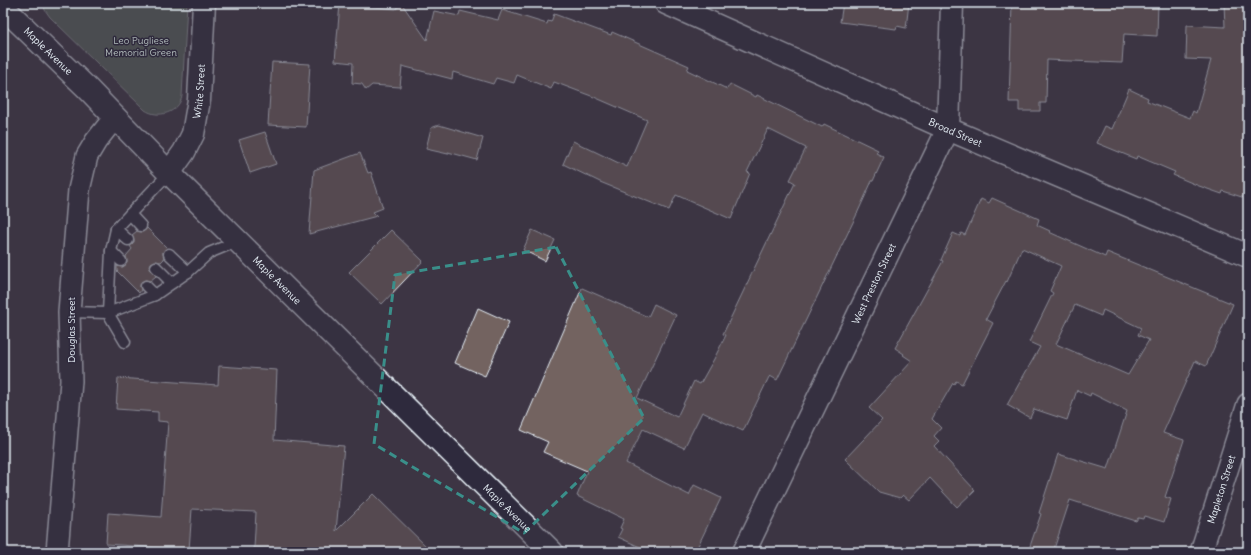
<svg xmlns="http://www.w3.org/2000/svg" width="1251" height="555" viewBox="0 0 1251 555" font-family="Delius,sans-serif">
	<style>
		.green { fill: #5b685e; stroke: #a2acab }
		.building { fill: #736360; stroke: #e8f1f8; fill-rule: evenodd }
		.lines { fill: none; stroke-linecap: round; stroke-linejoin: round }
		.lane-casing { stroke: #e8f1f8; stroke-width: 13 }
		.street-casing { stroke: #e8f1f8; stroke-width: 24 }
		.secondary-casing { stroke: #e8f1f8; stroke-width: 25 }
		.lane { stroke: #2f2a3d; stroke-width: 10 }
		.street { stroke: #2f2a3d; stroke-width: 21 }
		.secondary { stroke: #2f2a3d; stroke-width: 22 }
		.marked { fill: none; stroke: #3a8f8a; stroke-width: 3; stroke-dasharray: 8 5; stroke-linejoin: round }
		.labels { text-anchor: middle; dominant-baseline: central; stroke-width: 3; stroke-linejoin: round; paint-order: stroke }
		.park-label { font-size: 10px; fill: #b0baba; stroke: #2f2a3d }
		.street-label { font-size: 10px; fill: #e8f1f8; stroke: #2f2a3d }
	</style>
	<rect width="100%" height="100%" fill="#3d3544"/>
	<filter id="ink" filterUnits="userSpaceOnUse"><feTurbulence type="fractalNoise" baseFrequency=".025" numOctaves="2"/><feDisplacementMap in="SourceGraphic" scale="8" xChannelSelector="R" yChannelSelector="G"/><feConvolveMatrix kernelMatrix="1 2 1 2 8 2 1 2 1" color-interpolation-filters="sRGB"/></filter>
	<g filter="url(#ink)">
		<path class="green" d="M43 3H187L182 96C179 113 158 119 145 110L50 17 45 10Z"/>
		<g class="building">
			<polygon points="843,3 909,3 906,28 897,26 896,29 840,22"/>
			<polygon points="1012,3 1158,3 1157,36 1124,34 1122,63 1047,60 1046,103 1040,103 1040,111 1019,111 1019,102 1009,102"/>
			<polygon points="1224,3 1246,3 1245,30 1248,30 1248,199 1223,191 1222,194 1199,186 1173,175 1175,172 1137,156 1136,159 1097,143 1105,126 1112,129 1129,89 1148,98 1147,101 1190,118 1193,111 1196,113 1211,60 1186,59 1187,25 1225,27"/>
			<polygon points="340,4 396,9 402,4 427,40 434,11 459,16 460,11 498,20 502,10 547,24 548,21 551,22 554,14 611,35 612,32 689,66 687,70 727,89 730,84 756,97 757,95 822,127 824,124 878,150 876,153 884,157 873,181 872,181 856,216 777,380 770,376 769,377 743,431 702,412 684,448 643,429 626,463 689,495 694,485 721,498 695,552 651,552 618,537 622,529 620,528 624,519 577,496 587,471 543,452 548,442 521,430 582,288 648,317 654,304 676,315 637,398 677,417 694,381 700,384 714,359 726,335 723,334 795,183 790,180 806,148 768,129 747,172 750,173 731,219 676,195 669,210 600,182 563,164 573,141 627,167 647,120 594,97 554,82 551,89 517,75 514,83 496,78 493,84 453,72 452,79 402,66 400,87 372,85 366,90 362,84 352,83 353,63 335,61"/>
			<polygon points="272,62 310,64 306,127 268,125"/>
			<polygon points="439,125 483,138 477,160 448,152 448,154 426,149 431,128"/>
			<polygon points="265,132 276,164 250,173 239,140"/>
			<polygon points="360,153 368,173 371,172 383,208 373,212 377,216 309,234 314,170"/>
			<path d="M992 198 1039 219 1037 225 1050 231 1049 232 1105 257 1107 252 1233 304 1206 366 1195 361 1163 433 1184 440 1165 497 1171 499 1164 522 1144 516 1143 519 1138 518 1136 521 1070 500 1053 552H1028L1041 514 1039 513 1058 454 1108 469 1127 411 1091 393 1090 396 1077 390 1067 420 1034 409 1030 418 1007 405 1040 347 1029 342 1053 293 1050 291 1061 266 1022 248 1007 282 1006 281 986 319 993 323 962 384 956 381 954 384 953 383 932 419 941 428 934 436 939 441 934 446 975 490 957 507 930 478 909 500 903 495 900 498 879 492 845 459 882 420 869 408 912 361 903 355 904 354 895 348 943 261 941 260 953 233 960 236 961 233 965 235 981 199 989 203ZM1075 305 1101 316 1103 310 1141 328 1138 335 1149 340 1128 375 1056 344Z"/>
			<polygon points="147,228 167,248 163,252 164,259 161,262 155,261 151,263 150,269 156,276 150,281 145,280 141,282 140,287 141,290 139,293 117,271 117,266 123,267 127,263 126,256 132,249 130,246 133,244 134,241 132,235 137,231 143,232"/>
			<polygon points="391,230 423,261 382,304 349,272"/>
			<polygon points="532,230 555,240 545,261 523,250"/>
			<polygon points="478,308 509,322 485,376 455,363"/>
			<polygon points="219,366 277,370 274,440 344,446 336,531 373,494 432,552 299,552 299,550 254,548 256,512 192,509 189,550 106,544 108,513 161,517 168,422 158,421 158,412 116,409 118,378 218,385"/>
		</g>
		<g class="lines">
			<g class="lane-casing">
				<g id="lane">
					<polyline points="130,214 169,173"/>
					<polyline points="116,229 128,240"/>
					<polyline points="111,251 121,261"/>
					<polyline points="169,254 188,272"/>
					<polyline points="156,267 172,283"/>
					<polyline points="146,286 155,295"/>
					<polyline points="69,312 108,313 111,251 116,229 130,214 141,226"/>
					<polyline points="125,342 108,313 155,295 188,272 209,253 238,241"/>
				</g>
			</g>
			<g class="street-casing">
				<g id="street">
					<polyline points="57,552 71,381 69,312 79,190 87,156 96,141 115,117"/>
					<path id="s1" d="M1201 552 1248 404"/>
				</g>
			</g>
			<g class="secondary-casing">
				<g id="secondary">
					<path id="s2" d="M666 3 948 129 1248 256"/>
					<path id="s3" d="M3 7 87 88 169 173 552 552"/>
					<path id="s4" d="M169 173 184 152 193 134 199 100 204 3"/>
					<path id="s5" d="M744 552 948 129 952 3"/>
				</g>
			</g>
			<use href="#lane" class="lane"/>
			<use href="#street" class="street"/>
			<use href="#secondary" class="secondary"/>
		</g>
	</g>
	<path d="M0 0H1251V555H0ZM556 247 644 418 524 533 374 444 395 275Z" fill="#3d3544" fill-opacity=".55" fill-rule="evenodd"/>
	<path class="marked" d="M556 247 644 418 524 533 374 444 395 275Z"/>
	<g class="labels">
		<g class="park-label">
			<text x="141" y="40">Leo Pugliese<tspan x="141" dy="12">Memorial Green</tspan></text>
		</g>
		<g class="street-label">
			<text stroke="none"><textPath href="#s3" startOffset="63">Maple Avenue</textPath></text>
			<text stroke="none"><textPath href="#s4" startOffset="89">White Street</textPath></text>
			<text stroke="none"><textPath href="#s2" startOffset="317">Broad Street</textPath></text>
			<text stroke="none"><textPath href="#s3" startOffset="387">Maple Avenue</textPath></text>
			<text stroke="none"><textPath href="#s5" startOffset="298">West Preston Street</textPath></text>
			<text transform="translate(71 330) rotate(-90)">Douglas Street</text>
			<text stroke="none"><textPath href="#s1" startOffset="66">Mapleton Street</textPath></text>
			<text stroke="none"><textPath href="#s3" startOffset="711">Maple Avenue</textPath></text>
		</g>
	</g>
	<rect width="1251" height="555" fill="none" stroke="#2f2a3d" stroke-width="16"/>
	<rect x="8" y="8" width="1235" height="539" fill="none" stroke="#e8f1f8" stroke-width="1.5" filter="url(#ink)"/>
</svg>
